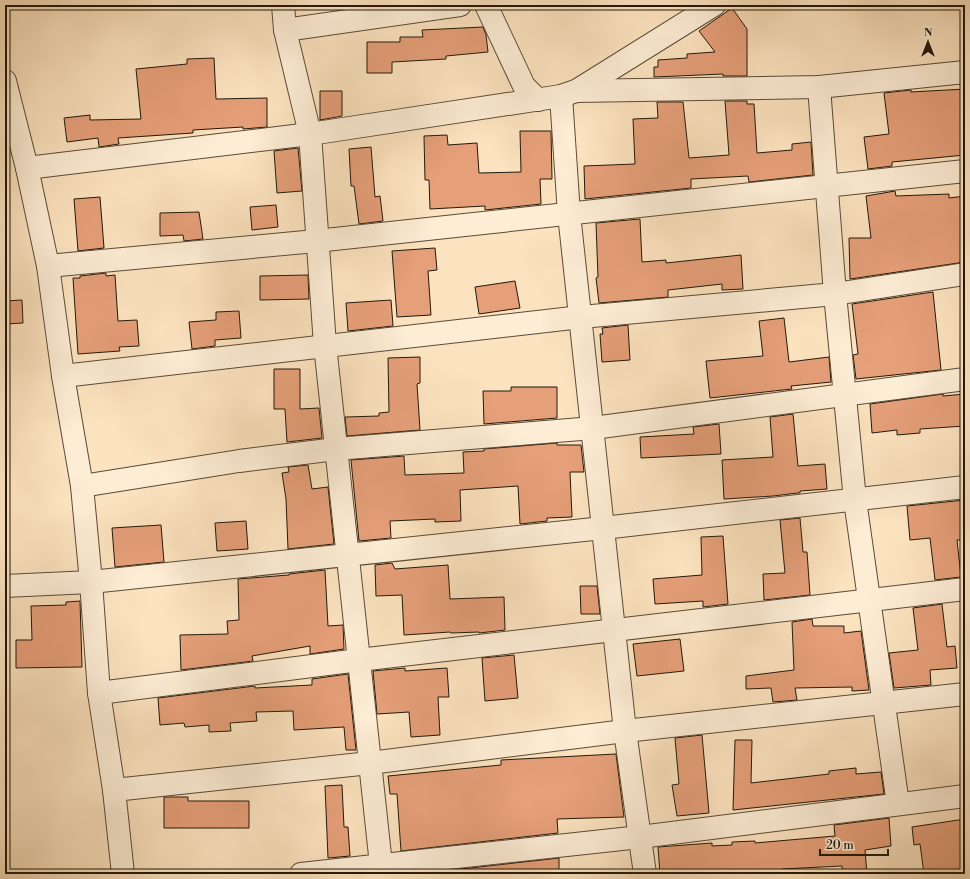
<svg xmlns="http://www.w3.org/2000/svg" width="970" height="879" viewBox="0 0 970 879" font-family="'Libre Bodoni',serif">
	<style>
		.building { fill: #e59f79; stroke: #23180a }
		.lines { fill: none; stroke-linecap: round; stroke-linejoin: round }
		.minor-casing { stroke: #594b37; stroke-width: 24 }
		.minor { stroke: #fdedd5; stroke-width: 22 }
	</style>
	<rect width="100%" height="100%" fill="#fce3bf"/>
	<filter id="stains"><feTurbulence type="fractalNoise" baseFrequency=".005" numOctaves="4"/><feColorMatrix values="0 0 0 0 .2 0 0 0 0 .09 0 0 0 0 .02 0 0 0 .5 -.17"/></filter>
	<radialGradient id="worn" r=".72"><stop offset=".6" stop-color="#630" stop-opacity="0"/><stop offset="1" stop-color="#630" stop-opacity=".3"/></radialGradient>
	<g class="building">
		<polygon points="732,8 747,29 747,76 723,76 723,74 654,77 654,67 658,67 658,60 687,58 687,54 715,52 699,31"/>
		<polygon points="483,27 486,35 488,52 446,56 446,59 392,62 392,73 367,73 367,42 400,42 400,37 423,37 422,30"/>
		<polygon points="214,58 216,99 267,98 267,127 243,129 243,127 193,130 193,133 118,138 119,144 99,147 98,138 67,142 64,118 90,115 90,120 141,119 136,69 187,64 187,59"/>
		<polygon points="965,89 965,155 892,162 892,166 868,169 864,137 889,134 884,93 911,90 911,92"/>
		<polygon points="320,91 342,91 342,116 320,120"/>
		<polygon points="725,101 747,101 747,104 754,104 757,153 792,150 792,144 811,142 813,175 749,182 748,176 691,179 691,188 585,199 584,166 635,164 633,119 658,118 657,102 683,102 689,158 729,155"/>
		<polygon points="520,131 551,131 552,179 540,179 541,204 485,210 485,206 430,209 429,180 425,180 424,136 447,135 448,145 477,143 479,173 521,172"/>
		<polygon points="371,147 375,197 380,196 383,221 359,224 354,186 351,186 349,149"/>
		<polygon points="298,148 302,191 277,193 274,151"/>
		<polygon points="895,191 896,196 949,194 949,198 965,196 965,262 850,279 849,238 871,238 866,196"/>
		<polygon points="100,197 104,248 78,251 74,199"/>
		<polygon points="276,205 278,227 252,230 250,207"/>
		<polygon points="199,212 203,239 184,241 183,235 160,236 160,213"/>
		<polygon points="640,219 642,262 666,260 666,263 741,255 743,289 722,290 722,284 668,290 668,297 599,303 596,278 598,277 596,223"/>
		<polygon points="435,248 437,270 428,271 431,315 397,317 392,251"/>
		<polygon points="106,273 106,276 115,275 118,321 137,320 139,346 119,347 120,351 78,354 73,278 80,278 80,276"/>
		<polygon points="308,275 309,299 260,300 260,276"/>
		<polygon points="515,281 520,308 479,314 475,287"/>
		<polygon points="933,292 941,370 856,379 853,355 858,354 852,304"/>
		<polygon points="22,300 23,323 5,324 5,301"/>
		<polygon points="391,300 393,326 348,331 346,303"/>
		<polygon points="239,311 241,338 215,340 215,346 192,349 189,322 216,320 216,312"/>
		<polygon points="784,318 789,362 829,357 831,382 791,386 792,389 710,398 706,361 763,356 759,321"/>
		<polygon points="628,325 630,360 602,362 600,334 603,334 602,328"/>
		<polygon points="420,357 420,383 417,384 420,430 347,436 345,417 379,416 379,413 389,412 388,358"/>
		<polygon points="274,369 300,369 300,409 319,408 322,438 287,442 285,409 274,409"/>
		<polygon points="511,387 557,387 557,418 484,424 483,391 511,391"/>
		<polygon points="943,394 943,396 965,394 965,426 920,429 920,433 897,435 897,430 872,433 870,404"/>
		<polygon points="793,414 798,466 825,464 827,489 800,491 800,493 797,493 773,496 724,499 722,460 773,457 770,417"/>
		<polygon points="719,424 721,454 641,458 640,437 694,434 693,427"/>
		<polygon points="557,443 557,445 581,445 584,472 570,472 572,517 547,518 547,521 520,524 518,486 460,490 461,521 435,522 435,519 390,521 391,538 359,541 351,460 404,456 405,475 464,473 463,452 484,451 484,449"/>
		<polygon points="308,465 312,489 328,487 334,544 288,549 286,499 282,473 289,472 288,467"/>
		<polygon points="965,500 965,540 957,540 961,577 935,580 930,538 910,540 907,506"/>
		<polygon points="800,518 803,552 807,552 810,595 764,600 763,574 785,573 780,520"/>
		<polygon points="246,521 248,549 217,551 215,523"/>
		<polygon points="161,525 164,562 115,567 112,528"/>
		<polygon points="723,536 728,604 703,607 703,601 655,604 653,579 702,575 701,537"/>
		<polygon points="392,563 395,569 448,565 450,599 504,597 505,630 479,633 479,632 451,633 450,632 404,635 402,595 376,596 375,565"/>
		<polygon points="325,570 328,626 343,625 344,649 310,654 310,646 252,656 253,661 181,670 180,635 228,634 227,621 239,620 238,579 289,575 289,574"/>
		<polygon points="580,586 597,586 600,614 581,614"/>
		<polygon points="80,601 82,667 16,668 16,640 32,640 31,606 66,605 66,602"/>
		<polygon points="942,604 947,647 955,646 957,668 930,670 931,685 894,688 889,653 918,650 913,608"/>
		<polygon points="812,619 813,626 844,626 844,633 861,631 869,690 852,691 852,687 795,688 797,700 773,702 771,688 746,689 746,676 794,670 792,622"/>
		<polygon points="680,639 684,671 637,676 633,644"/>
		<polygon points="514,655 518,698 485,701 482,658"/>
		<polygon points="405,668 405,671 447,668 449,697 438,697 440,735 411,737 409,712 377,714 373,671"/>
		<polygon points="348,674 356,750 346,750 344,727 294,730 293,711 256,712 257,721 230,723 231,731 209,732 209,725 185,727 184,723 160,725 158,698 255,686 255,688 312,685 312,679"/>
		<polygon points="702,735 709,813 677,816 672,785 679,784 675,738"/>
		<polygon points="735,740 752,740 751,783 829,774 829,771 856,768 856,774 881,772 884,794 733,810"/>
		<polygon points="616,754 624,817 557,819 558,833 401,851 397,794 390,794 388,776 501,765 501,760"/>
		<polygon points="342,785 344,827 348,827 350,856 328,858 325,786"/>
		<polygon points="164,797 188,797 188,801 249,801 249,828 164,828"/>
		<polygon points="889,818 891,846 865,850 867,874 843,874 842,866 782,869 783,874 660,874 658,847 712,843 712,846 732,845 732,842 755,841 755,843 835,836 834,825"/>
		<polygon points="965,819 965,874 924,874 920,844 914,845 912,827"/>
		<polygon points="559,858 559,874 417,874"/>
	</g>
	<g class="lines">
		<g class="minor-casing">
			<g id="minor">
				<polyline points="283,5 285,30 310,134 325,345 382,874"/>
				<polyline points="486,5 524,86 538,100"/>
				<polyline points="285,30 460,5"/>
				<polyline points="5,81 27,168 48,266 63,376 82,486 91,582 99,693 114,790 123,874"/>
				<polyline points="819,87 835,294 855,500 898,804"/>
				<polyline points="576,91 819,87 965,72"/>
				<polyline points="561,96 569,214 614,630 625,731 645,874"/>
				<polyline points="27,168 310,134 561,96 576,91 714,5"/>
				<polyline points="48,266 316,241 965,171"/>
				<polyline points="63,376 581,317 835,294 965,274"/>
				<polyline points="82,486 239,461 336,449 593,428 965,379"/>
				<polyline points="5,586 91,582 603,528 965,487"/>
				<polyline points="99,693 359,660 965,589"/>
				<polyline points="114,790 370,763 625,731 965,694"/>
				<polyline points="301,874 640,837 965,796"/>
			</g>
		</g>
		<use href="#minor" class="minor"/>
	</g>
	<rect width="970" height="879" fill="none" stroke="#fce3bf" stroke-width="20"/>
	<rect x="6" y="6" width="958" height="867" fill="none" stroke="#23180a" stroke-width="2"/>
	<rect x="10" y="10" width="950" height="859" fill="none" stroke="#23180a"/>
	<g transform="translate(928 42)" stroke="#fdedd5" stroke-width="3" paint-order="stroke">
	<path d="M0-3L7 15L0 10L-7 15Z" fill="#23180a"/>
	<text y="-6" font-size="11" font-weight="bold" text-anchor="middle" fill="#23180a">N</text>
	</g>
	<path d="M820 849v6h68v-6" fill="none" stroke="#23180a" stroke-width="2"/>
	<text x="826" y="849" font-size="12" fill="#23180a" stroke="#fdedd5" stroke-width="3" paint-order="stroke">20 m</text>
	<rect width="100%" height="100%" filter="url(#stains)"/>
	<rect width="100%" height="100%" fill="url(#worn)"/>
</svg>
